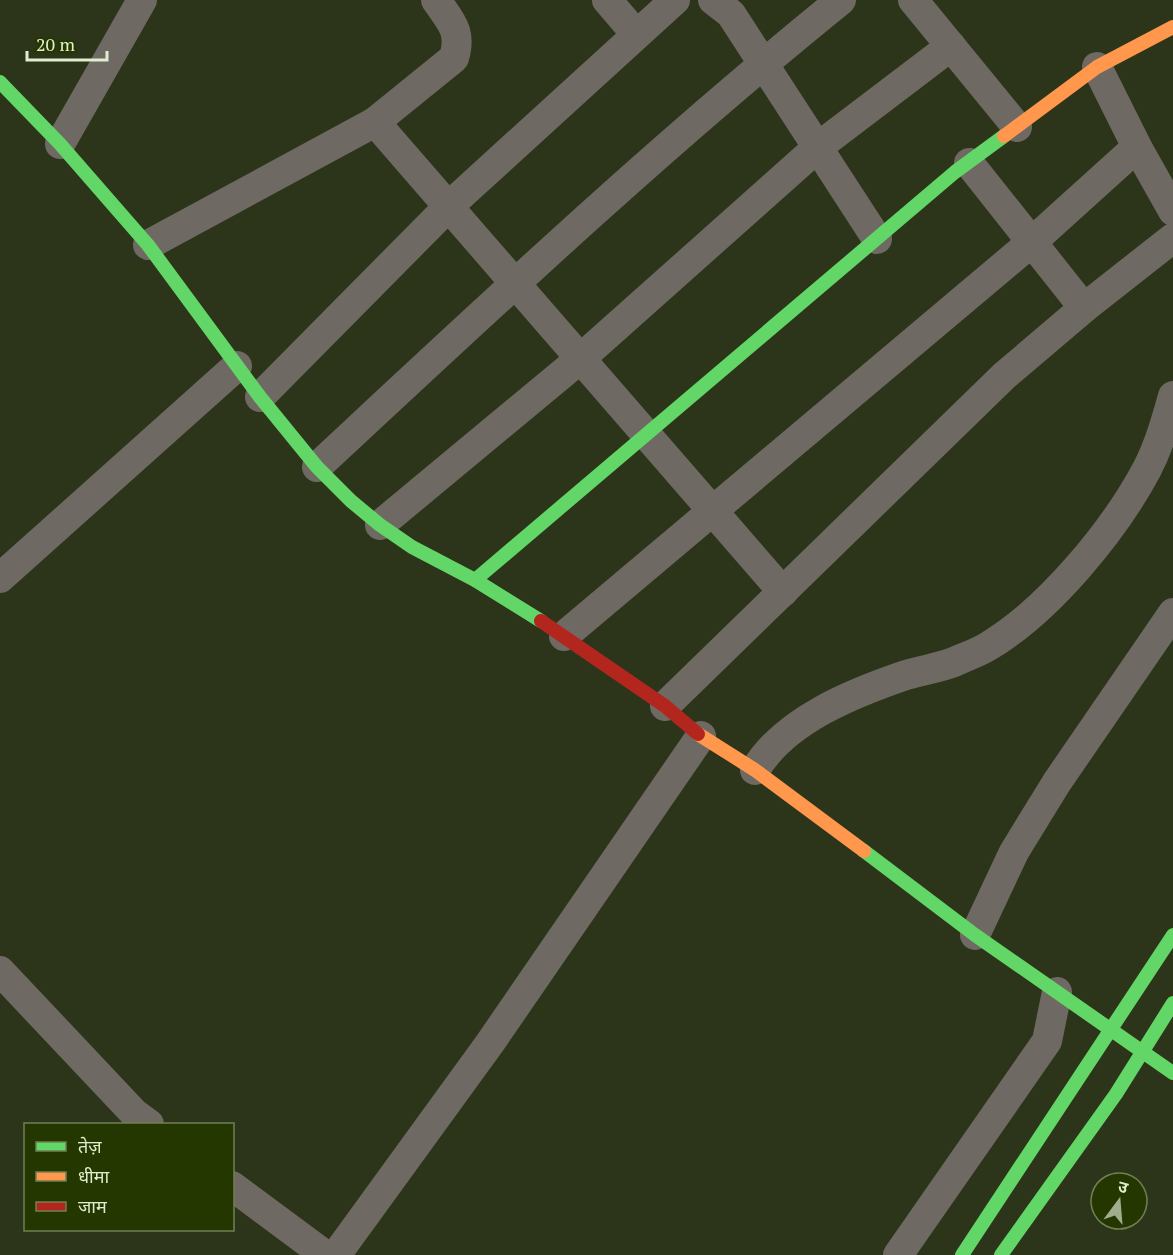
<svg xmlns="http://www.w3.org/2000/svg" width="1173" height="1255" viewBox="0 0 1173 1255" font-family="'PT Serif','Noto Sans Devanagari',serif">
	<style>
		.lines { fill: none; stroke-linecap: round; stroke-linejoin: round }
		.street { stroke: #6f6963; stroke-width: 30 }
		.fast { stroke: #63d668; stroke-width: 14 }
		.slow { stroke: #ff974d; stroke-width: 14 }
		.jam { stroke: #b3261e; stroke-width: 14 }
		.fast-bridge { stroke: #63d668; stroke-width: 14 }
	</style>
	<rect width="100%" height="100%" fill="#2c351a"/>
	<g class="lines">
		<g class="street">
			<polyline points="607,0 636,34"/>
			<polyline points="713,0 731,14 877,239"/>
			<polyline points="913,0 1017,127"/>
			<polyline points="1097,67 1137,147 1173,211"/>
			<polyline points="375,122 783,592"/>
			<polyline points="60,144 142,0"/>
			<polyline points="969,163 1084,308"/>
			<path d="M148 245 375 122 454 58C462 31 451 22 436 0"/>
			<polyline points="260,397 449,206 675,0"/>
			<path d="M317 467C488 308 659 147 841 0"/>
			<polyline points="380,525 580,359 818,147 951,46"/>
			<polyline points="0,578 237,366"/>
			<polyline points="564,636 1033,241 1137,147"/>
			<polyline points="665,706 1004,376 1084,308 1173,238"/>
			<path d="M755 770C785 720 853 693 906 675 922 670 939 668 954 662 965 657 977 653 987 647 1048 611 1114 531 1147 469 1159 446 1166 421 1173 396"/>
			<polyline points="975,935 1014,852 1057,782 1173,613"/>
			<polyline points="0,971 134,1113 149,1124"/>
			<polyline points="232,1186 325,1255"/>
			<polyline points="336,1255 490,1043 701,736"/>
			<polyline points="898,1255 1047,1041 1057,992"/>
		</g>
		<g class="fast">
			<polyline points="0,82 60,144 148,245 260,397 317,467 351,501 380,525 412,547 475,580 541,621"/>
			<polyline points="475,580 955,172 1004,136"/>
			<polyline points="864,851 975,935 1173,1073"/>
		</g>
		<g class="slow">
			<polyline points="1004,136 1097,67 1173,27"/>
			<polyline points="698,734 755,770 864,851"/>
		</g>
		<polyline class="jam" points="541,621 665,706 698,734"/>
		<g class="fast-bridge">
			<polyline points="962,1255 1173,935"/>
			<polyline points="1001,1255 1116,1094 1173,1003"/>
		</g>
	</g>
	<rect x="24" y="1123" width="210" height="108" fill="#253701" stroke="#6f8153" stroke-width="1.5"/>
	<rect x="36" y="1142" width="30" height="9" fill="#63d668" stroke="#6f8153" stroke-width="1.5"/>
	<text x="78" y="1153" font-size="18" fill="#dfefcd">तेज़</text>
	<rect x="36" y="1172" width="30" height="9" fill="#ff974d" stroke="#6f8153" stroke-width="1.5"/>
	<text x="78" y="1183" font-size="18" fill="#dfefcd">धीमा</text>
	<rect x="36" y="1202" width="30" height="9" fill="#b3261e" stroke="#6f8153" stroke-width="1.5"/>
	<text x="78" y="1213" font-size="18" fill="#dfefcd">जाम</text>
	<g transform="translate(1119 1201) rotate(16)"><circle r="28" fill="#253701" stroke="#6f8153" stroke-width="1.5"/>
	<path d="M0-4.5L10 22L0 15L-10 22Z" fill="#a0ae8e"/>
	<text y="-9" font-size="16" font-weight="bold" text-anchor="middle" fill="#dfefcd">उ</text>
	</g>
	<path d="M27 51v9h80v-9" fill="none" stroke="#dfefcd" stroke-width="3"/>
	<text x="36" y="51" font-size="18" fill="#dfefcd" stroke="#253701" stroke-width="4.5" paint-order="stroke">20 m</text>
</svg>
